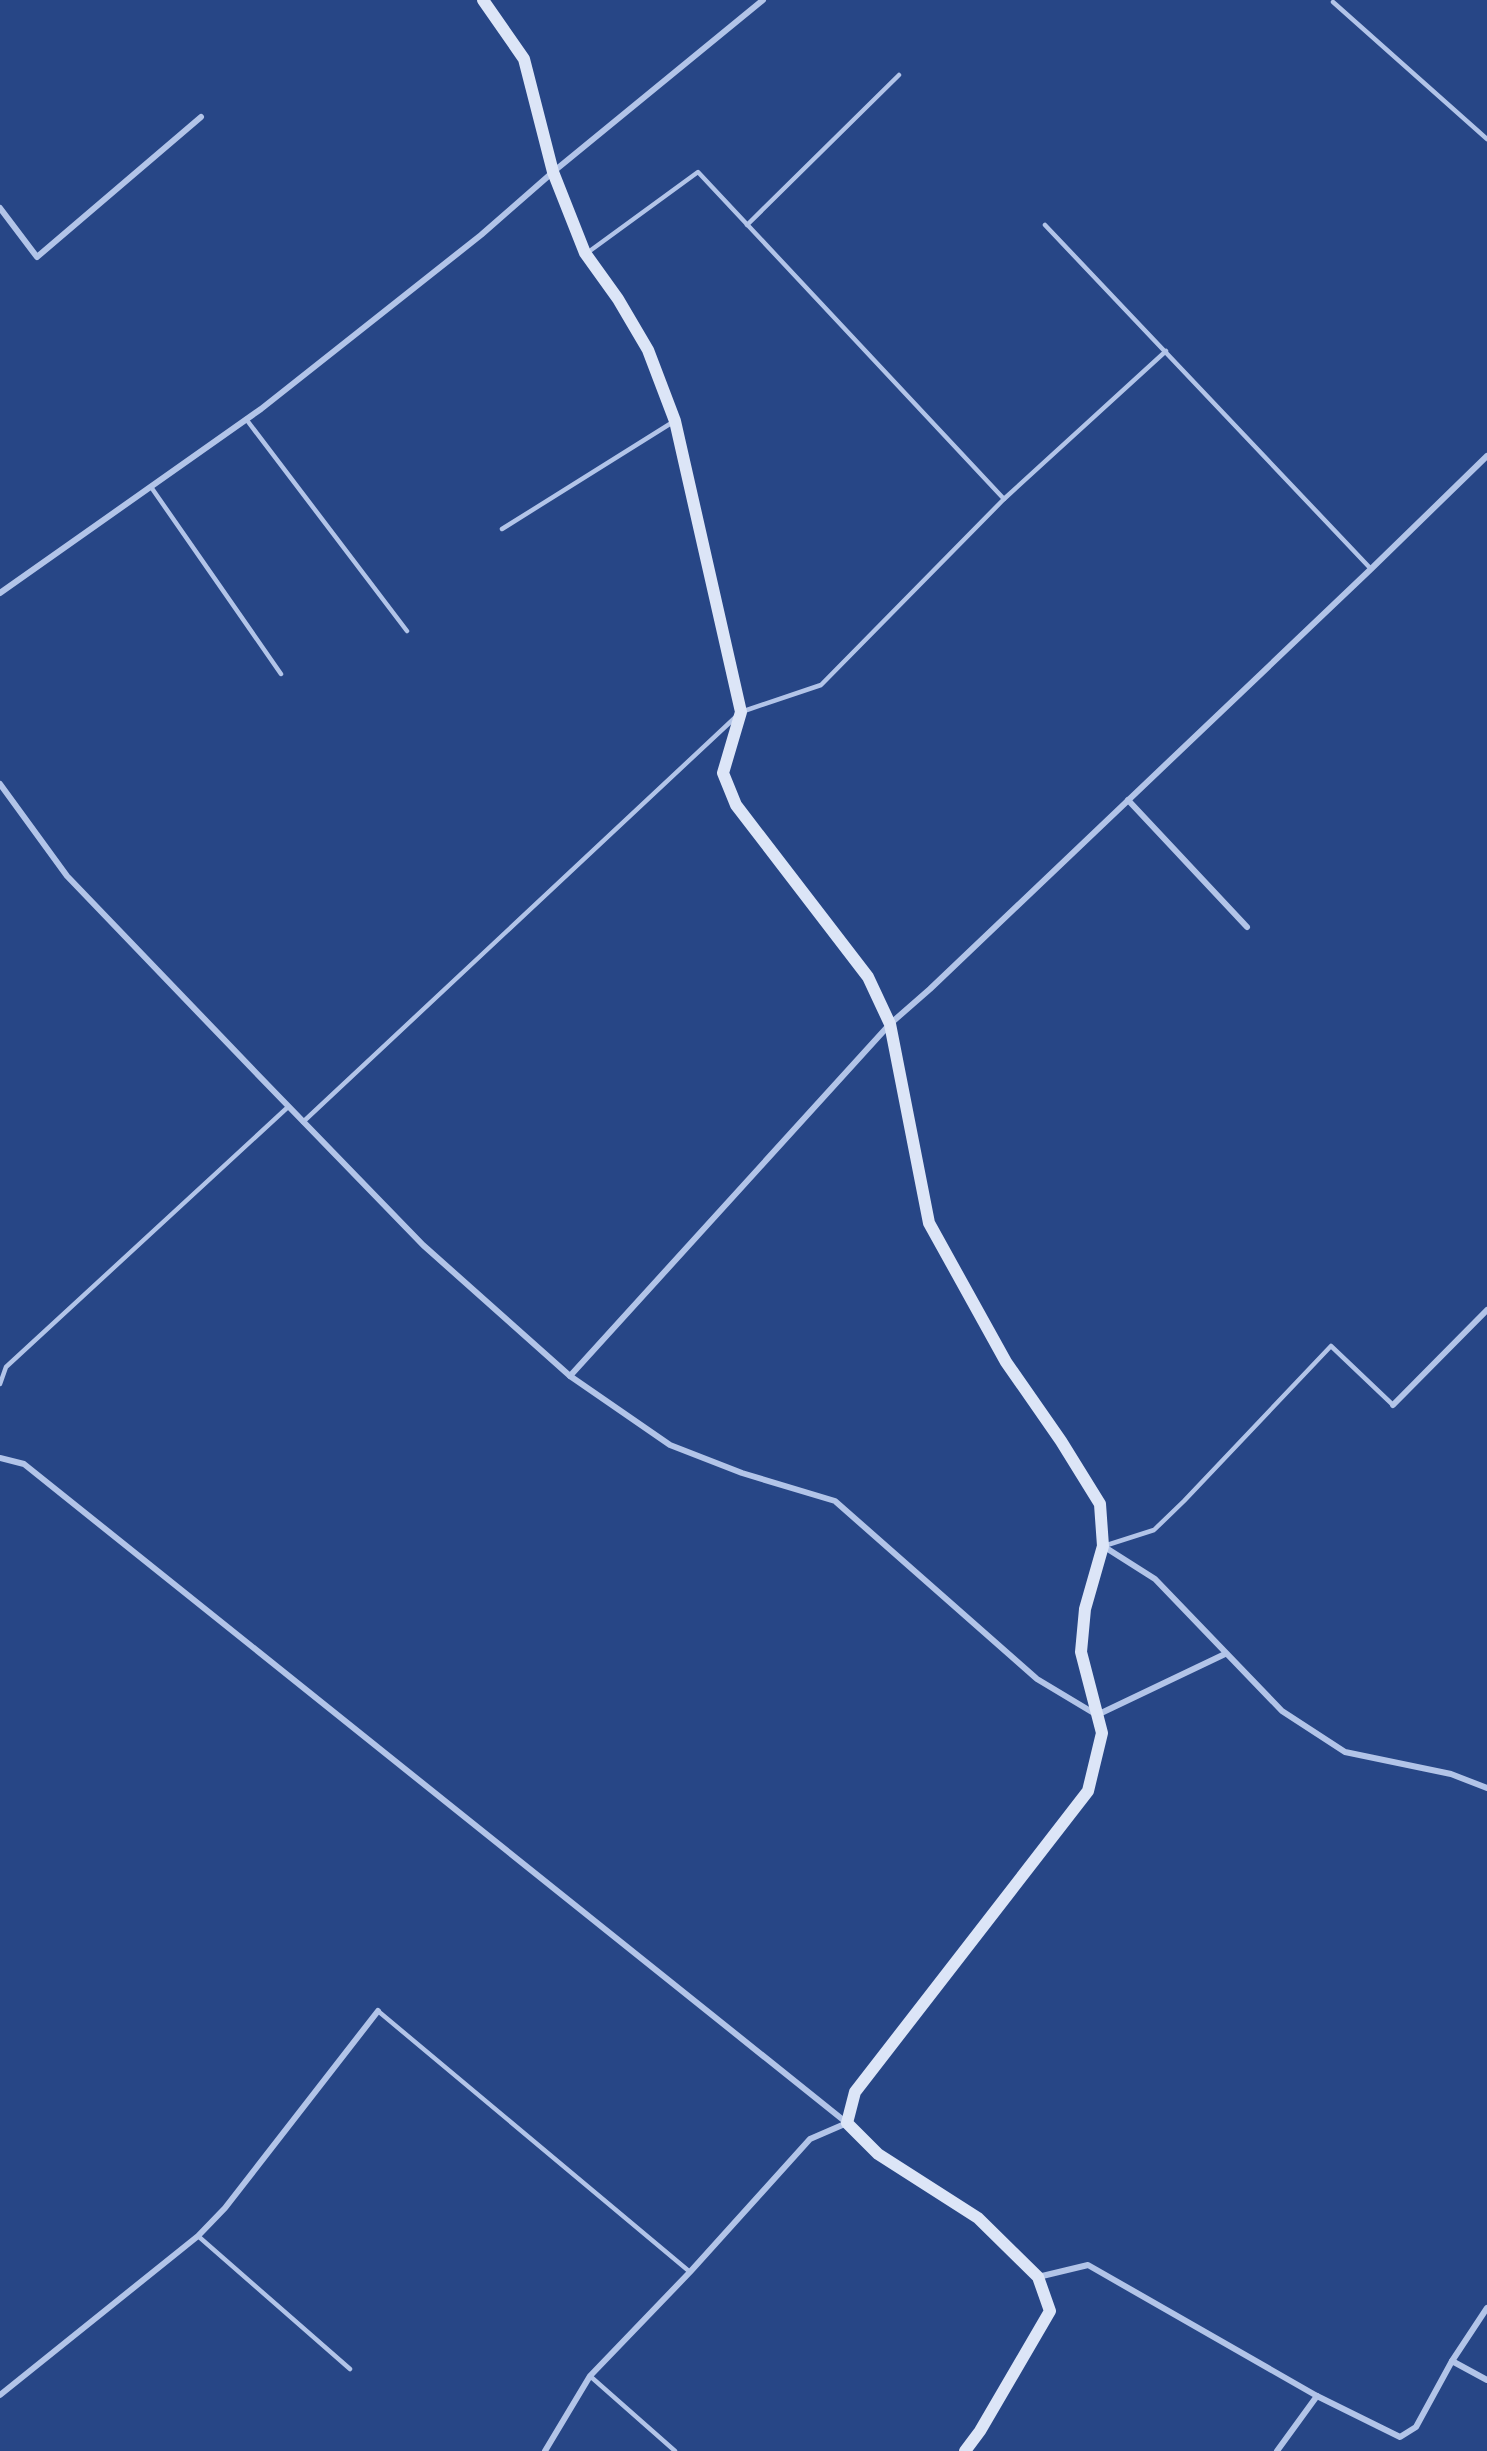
<svg xmlns="http://www.w3.org/2000/svg" width="1487" height="2451" viewBox="0 0 1487 2451" font-family="Helvetica,sans-serif">
	<style>
		.lines { fill: none; stroke-linecap: round; stroke-linejoin: round }
		.lane { stroke: #b2c4e8; stroke-width: 4.5 }
		.street { stroke: #b2c4e8; stroke-width: 6 }
		.secondary { stroke: #dce5f7; stroke-width: 12 }
	</style>
	<rect width="100%" height="100%" fill="#274686"/>
	<g class="lines">
		<g class="lane">
			<polyline points="1333,2 1487,139"/>
			<polyline points="747,225 899,75"/>
			<polyline points="1045,225 1371,569"/>
			<polyline points="587,253 698,172 1004,499"/>
			<polyline points="246,419 407,631"/>
			<polyline points="151,487 281,674"/>
			<polyline points="502,529 673,422"/>
			<polyline points="303,1122 741,712 821,685 1004,499 1166,351"/>
			<polyline points="0,1384 6,1367 288,1107"/>
			<polyline points="1104,1546 1154,1530 1184,1501 1331,1346 1393,1405"/>
			<polyline points="378,2011 690,2272"/>
			<polyline points="198,2236 350,2369"/>
			<polyline points="590,2376 675,2451"/>
		</g>
		<g class="street">
			<polyline points="0,208 37,257 201,117"/>
			<polyline points="0,593 261,409 481,235 553,172 763,0"/>
			<polyline points="0,784 67,876 261,1078 423,1245 570,1376 670,1445 742,1473 835,1501 1037,1679 1097,1715 1225,1654"/>
			<polyline points="1128,800 1247,927"/>
			<polyline points="570,1376 890,1024 930,989 1371,569 1487,456"/>
			<polyline points="1393,1405 1487,1310"/>
			<polyline points="0,1458 24,1464 847,2123 810,2139 690,2272 590,2376 545,2451"/>
			<polyline points="1103,1546 1155,1579 1282,1711 1345,1752 1451,1774 1487,1788"/>
			<polyline points="1038,2277 1088,2265 1317,2396 1400,2437 1416,2427 1452,2361 1487,2308"/>
			<polyline points="1452,2361 1487,2380"/>
			<polyline points="0,2395 198,2236 225,2208 378,2011"/>
			<polyline points="1277,2451 1317,2396"/>
		</g>
		<polyline class="secondary" points="483,0 524,59 553,172 585,253 618,299 648,350 675,421 741,712 723,773 736,805 868,977 890,1024 929,1223 1006,1362 1061,1441 1100,1504 1103,1546 1085,1609 1081,1652 1102,1733 1088,1791 855,2092 847,2123 878,2154 978,2218 1038,2277 1050,2311 980,2431 965,2451"/>
	</g>
</svg>
